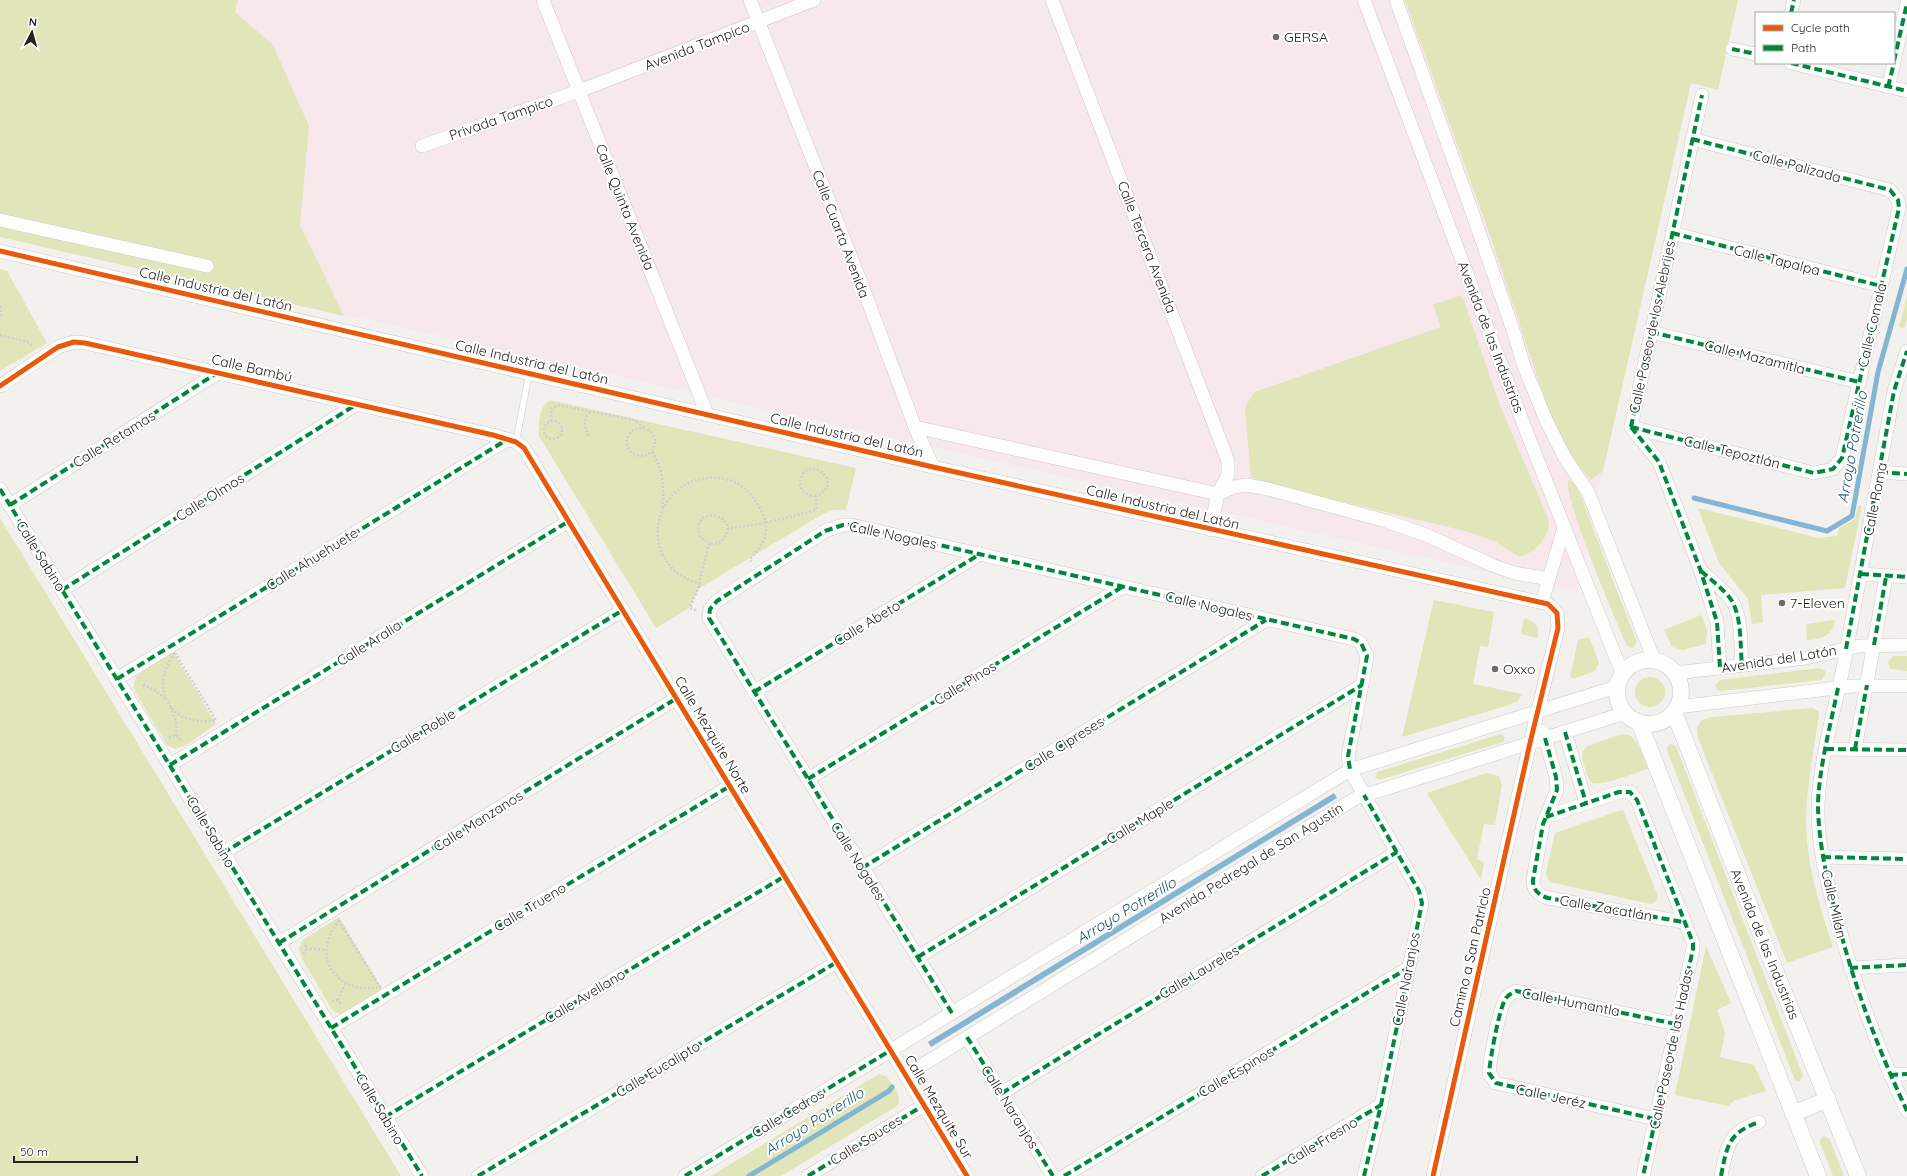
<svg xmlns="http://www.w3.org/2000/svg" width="1907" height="1176" viewBox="0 0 1907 1176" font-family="Quicksand,sans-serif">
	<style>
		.industrial { fill: #f7e8eb }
		.green { fill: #e0e5ba }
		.water { fill: #84b6d4 }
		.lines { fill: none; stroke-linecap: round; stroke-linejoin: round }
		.stream { stroke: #84b6d4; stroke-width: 5 }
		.service-casing { stroke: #cbcac7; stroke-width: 7 }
		.minor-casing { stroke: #cbcac7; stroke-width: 14 }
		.tertiary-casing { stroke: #cbcac7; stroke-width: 17 }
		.path { stroke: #cfcfcd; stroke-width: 2.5; stroke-dasharray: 2 2; stroke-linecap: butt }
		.service { stroke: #fdfdfc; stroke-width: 6 }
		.minor { stroke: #fdfdfc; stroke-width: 13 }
		.tertiary { stroke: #fdfdfc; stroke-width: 16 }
		.quiet { stroke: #00873e; stroke-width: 4; stroke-dasharray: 8 4; stroke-linecap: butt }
		.cycleway-casing { stroke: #fff; stroke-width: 8 }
		.cycleway { stroke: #e8590c; stroke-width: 5 }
		.poi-dot { fill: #6c6b68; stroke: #fff; stroke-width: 1.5 }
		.labels { text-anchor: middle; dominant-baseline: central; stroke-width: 4; stroke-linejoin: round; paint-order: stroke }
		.poi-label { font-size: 14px; fill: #242320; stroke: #fff; text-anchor: start }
		.street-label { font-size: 14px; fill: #242320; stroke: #fff }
		.water-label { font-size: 15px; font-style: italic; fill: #1a5170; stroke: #fff }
	</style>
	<rect width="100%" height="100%" fill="#f3f1ed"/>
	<polygon class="industrial" points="0,0 1710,0 1603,471 1577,592 0,237"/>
	<g class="green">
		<polygon points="0,0 238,0 235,12 273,45 309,126 300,225 344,316 0,237"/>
		<polygon points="1405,0 1738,0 1718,90 1691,83 1603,471 1591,480 1568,452 1548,409 1492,241"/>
		<polygon points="0,269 7,271 47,343 0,371"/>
		<path d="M1462 295 1499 403 1545 511C1546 514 1548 519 1549 523 1549 538 1533 554 1519 557L1494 541 1469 532 1264 483 1251 477 1245 410 1246 405 1255 392 1441 327 1433 305Z"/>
		<polygon points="1907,297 1907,320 1904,328 1899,327"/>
		<path d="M550 400 856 468 846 510H834L823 514 698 589 689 608 656 628 539 436C538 425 539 406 550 400Z"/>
		<path d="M1569 479 1577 487 1637 642 1633 648 1628 647 1626 644C1617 623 1560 491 1569 479Z"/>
		<polygon points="1858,506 1862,506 1845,588 1761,595 1763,623 1752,624 1748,599 1719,563 1698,508 1819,538 1837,536 1839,528 1855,519"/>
		<polygon points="0,518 401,1176 0,1176"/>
		<polygon points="1434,600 1494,612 1488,647 1480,646 1473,684 1522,694 1518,701 1509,705 1402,737"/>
		<polygon points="1701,615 1707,630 1706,644 1683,650 1672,647 1664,630"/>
		<polygon points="1524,618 1535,623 1538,629 1538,638 1521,634"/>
		<path d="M1835 620C1834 635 1820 640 1807 640L1806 624Z"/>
		<polygon points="1589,637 1599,663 1595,671 1573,679 1570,677 1578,640"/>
		<polygon points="173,652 216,724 186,745 175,749 167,745 135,692 134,683 137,675"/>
		<polygon points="1893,656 1907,656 1907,671 1890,669 1888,662"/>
		<polygon points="1819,668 1824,670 1826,673 1822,680 1721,691 1717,690 1715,686 1720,680"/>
		<circle cx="1650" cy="692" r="15"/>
		<path d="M1813 708 1818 711 1819 714C1814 750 1806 788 1806 824 1807 867 1820 907 1833 947L1787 963 1698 738 1697 728 1701 721 1711 717Z"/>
		<polygon points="1501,734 1505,737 1503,742 1379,780 1375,777 1377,772"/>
		<path d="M1622 734C1639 734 1642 755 1648 769 1637 772 1599 788 1591 782 1587 779 1586 770 1584 765 1581 757 1581 752 1587 746Z"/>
		<polygon points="1670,744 1676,746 1803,1076 1800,1081 1797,1081 1794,1078 1667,750 1667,747"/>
		<polygon points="1487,773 1499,776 1502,785 1495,825 1484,824 1477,859 1484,862 1481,880 1427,793"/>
		<polygon points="1621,810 1623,810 1658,896 1656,901 1651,904 1549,882 1546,873 1555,833"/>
		<polygon points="339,917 382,989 345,1014 340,1014 332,1010 301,957 299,948 303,940"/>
		<polygon points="1706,946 1731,1003 1717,1010 1725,1032 1720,1057 1754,1065 1766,1091 1735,1100 1728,1106 1675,1095"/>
		<path d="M879 1074 886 1076C892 1084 904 1096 897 1106L781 1176H711Z"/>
		<polygon points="1823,1136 1829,1138 1844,1176 1833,1176 1820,1142 1821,1138"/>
	</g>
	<polygon class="water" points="1334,793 1337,798 931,1047 928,1042"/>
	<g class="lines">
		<g class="stream">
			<polyline points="1694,498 1827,531 1852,516 1878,372 1907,269"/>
			<polyline points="749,1176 889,1091 892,1087"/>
		</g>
		<g class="service-casing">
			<polyline id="service" points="516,442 529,374"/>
		</g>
		<g class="minor-casing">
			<g id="minor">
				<polyline points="543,0 707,414"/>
				<polyline points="750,0 862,285 915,427 933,467"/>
				<polyline points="1052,0 1228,461 1228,475 1218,494 1210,530"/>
				<polyline points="1364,0 1525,428 1622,673"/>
				<polyline points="1396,0 1471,209 1513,330 1524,366 1546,420 1565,458 1588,492 1654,660"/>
				<polyline points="1791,13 1794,0"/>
				<polyline points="1732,49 1756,54"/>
				<polyline points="1894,61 1907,3"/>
				<polyline points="1791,63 1907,91"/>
				<polyline points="1888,87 1894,63"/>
				<polyline points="422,146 579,91 814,0"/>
				<polyline points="0,220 207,266"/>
				<polyline points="1672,233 1881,286"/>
				<polyline points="0,251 933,467 1548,604 1557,613 1558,628 1530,743 1433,1176"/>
				<polyline points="1651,332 1859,382"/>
				<path d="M1907 351 1894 391C1878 480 1862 569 1845 658 1836 707 1820 756 1818 805 1817 843 1827 883 1837 919 1855 986 1877 1048 1907 1111"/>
				<polyline points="0,386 58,347 74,342 85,343 493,435 516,442 524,448 967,1176"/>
				<polyline points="915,427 1218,494"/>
				<polyline points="1631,427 1814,473 1833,469 1842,458 1899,208 1898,200 1890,190 1692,139"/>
				<polyline points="1631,427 1702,95"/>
				<polyline points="1631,427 1659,462 1700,569 1717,622 1720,668"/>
				<polyline points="1880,472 1907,474"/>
				<polyline points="0,489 422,1176"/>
				<polyline points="1218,494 1234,487 1246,485 1268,489 1386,521 1426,535 1492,565 1514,573 1549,579"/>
				<polyline points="10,505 218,373"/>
				<path d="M1701 571C1711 580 1725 590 1732 601 1743 619 1740 645 1742 665"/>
				<polyline points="1861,574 1907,577"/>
				<polyline points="62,590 357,404"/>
				<polyline points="1542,602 1564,528"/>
				<polyline points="1675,673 1806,658 1859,646 1907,645"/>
				<polyline points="117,679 508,439"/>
				<polyline points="754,692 980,554"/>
				<polyline points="1677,707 1853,686 1907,686"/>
				<path d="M1543 731 1556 777 1557 790 1543 824 1533 880C1533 890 1538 895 1548 898L1683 922"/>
				<polyline points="1565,732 1586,803"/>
				<polyline points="1826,749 1907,750"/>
				<polyline points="1855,749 1886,577"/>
				<polyline points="170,765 569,521"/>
				<polyline points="808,779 1122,587"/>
				<polyline points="1546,817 1619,792 1630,792 1637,800 1693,943 1693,949 1643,1176"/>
				<polyline points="223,853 623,610"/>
				<polyline points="1823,857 1907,859"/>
				<polyline points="862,868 1266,620"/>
				<polyline points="279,943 677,698"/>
				<polyline points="918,957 1362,685"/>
				<polyline points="1850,968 1907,965"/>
				<polyline points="952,1013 709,618 710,609 717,601 825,531 843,525 851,525 1354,639 1361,643 1367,656 1366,664 1348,756 1350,770 1419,891 1422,903 1381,1105 1364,1176"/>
				<polyline points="331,1028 730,786"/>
				<polyline points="967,1037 1053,1176"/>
				<polyline points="906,1075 1356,798 1625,713"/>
				<polyline points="1890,1075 1907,1074"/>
				<polyline points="1002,1093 1397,852"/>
				<polyline points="385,1117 785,876"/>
				<path d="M1655 1119 1496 1083 1489 1073C1490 1060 1499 1008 1506 998 1509 994 1512 993 1516 991L1676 1024"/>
				<polyline points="478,1176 837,962"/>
				<polyline points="685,1176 1350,770 1616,687"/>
				<polyline points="808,1176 924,1105"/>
				<polyline points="1064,1176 1408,968"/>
				<polyline points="1262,1176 1381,1105"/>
				<path d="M1721 1176C1727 1146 1728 1133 1759 1122"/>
			</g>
		</g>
		<g class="tertiary-casing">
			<g id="tertiary">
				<circle cx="1649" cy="692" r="32"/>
				<polyline points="1674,712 1763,940 1858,1176"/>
				<polyline points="1639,722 1818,1176"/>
				<polyline points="1793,1114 1828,1099"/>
			</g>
		</g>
		<g class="path">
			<polyline points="0,316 1,304"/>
			<polyline points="0,335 28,342 33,346"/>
			<polyline points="551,421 551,409 558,405 634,420 645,428"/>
			<circle cx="553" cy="430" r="9"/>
			<circle cx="641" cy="442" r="14"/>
			<path d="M589 436C584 427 583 419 590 411"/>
			<path d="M652 452C663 468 665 489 662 509"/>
			<path d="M727 529 765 523 816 510V496C847 483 808 454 801 478 797 489 806 496 816 496"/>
			<path d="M699 584 709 543C714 545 720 543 723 539 744 515 689 502 700 537L709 543"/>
			<path d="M696 610 690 608 700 584C691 581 682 577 675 571 637 536 666 474 717 478 738 479 752 492 761 510 772 530 764 544 750 559L751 562"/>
			<path d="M175 653 216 720C172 729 147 689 175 653Z"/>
			<polyline points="143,685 155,690 165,698"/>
			<polyline points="171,707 176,722 176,736"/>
			<polyline points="169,738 172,736 177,736 182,742"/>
			<path d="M339 921 380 987C335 995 310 956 339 921Z"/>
			<polyline points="306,948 326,950"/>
			<polyline points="303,954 306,950 305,943"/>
			<polyline points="338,1000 345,984"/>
			<polyline points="332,1001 336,1000 343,1004"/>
		</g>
		<use href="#service" class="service"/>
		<use href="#minor" class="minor"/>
		<use href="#tertiary" class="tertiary"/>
		<g class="quiet">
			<polyline points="1791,13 1794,0"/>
			<polyline points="1732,49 1756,54"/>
			<polyline points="1894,61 1907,3"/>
			<polyline points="1791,63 1907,91"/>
			<polyline points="1888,87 1894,63"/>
			<polyline points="1672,233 1881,286"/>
			<polyline points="1651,332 1859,382"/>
			<polyline points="1631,427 1814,473 1833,469 1842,458 1899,208 1898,200 1890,190 1692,139"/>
			<polyline points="1631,427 1702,95"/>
			<polyline points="1631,427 1659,462 1700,569 1717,622 1720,668"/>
			<polyline points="1880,472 1907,474"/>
			<polyline points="0,489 422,1176"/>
			<polyline points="10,505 217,373"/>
			<path d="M1701 571C1711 580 1725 590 1732 601 1742 619 1740 646 1742 665"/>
			<polyline points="1861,574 1907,577"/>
			<polyline points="62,590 357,404"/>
			<polyline points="1874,645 1886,577"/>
			<polyline points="1846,649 1894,391 1907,351"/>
			<polyline points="117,679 508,439"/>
			<path d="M1838 688C1831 723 1818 772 1818 807 1819 848 1829 888 1839 926 1856 991 1879 1051 1907 1111"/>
			<polyline points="754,692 980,554"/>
			<polyline points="1565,732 1586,803"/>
			<path d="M1545 738 1556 777 1557 790 1543 824 1533 880C1533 890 1538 895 1548 898L1683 922"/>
			<polyline points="1826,749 1907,750"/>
			<polyline points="1855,749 1867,685"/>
			<polyline points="170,765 569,521"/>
			<polyline points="808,779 1122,587"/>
			<polyline points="1546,817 1619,792 1630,792 1637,800 1693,943 1693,949 1643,1176"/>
			<polyline points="223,853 623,610"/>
			<polyline points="1823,857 1907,859"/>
			<polyline points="862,868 1266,620"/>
			<polyline points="279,943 677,698"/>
			<polyline points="918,957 1362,685"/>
			<polyline points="1850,968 1907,965"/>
			<polyline points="952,1013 709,618 710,609 717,601 825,531 843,525 851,525 1354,639 1361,643 1367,656 1348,756 1350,770"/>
			<polyline points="331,1028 730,786"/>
			<polyline points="967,1037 1053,1176"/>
			<polyline points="1890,1075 1907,1074"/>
			<polyline points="1002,1093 1397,852"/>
			<polyline points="385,1117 785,876"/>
			<path d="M1655 1119 1496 1083 1489 1073C1490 1060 1499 1008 1506 998 1509 994 1512 993 1516 991L1676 1024"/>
			<polyline points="478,1176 837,962"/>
			<polyline points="685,1176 891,1050"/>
			<polyline points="808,1176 924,1105"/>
			<polyline points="1064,1176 1408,968"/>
			<polyline points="1262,1176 1381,1105"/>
			<polyline points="1364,1176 1381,1105 1422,903 1419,891 1364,795"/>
			<path d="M1721 1176C1727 1146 1728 1133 1759 1122"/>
		</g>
		<g class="cycleway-casing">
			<g id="cycleway">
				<polyline points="0,251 933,467 1548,604 1557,613 1558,628 1530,743 1433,1176"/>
				<polyline points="0,386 58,347 74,342 85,343 493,435 516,442 524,448 967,1176"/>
			</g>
		</g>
		<use href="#cycleway" class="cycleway"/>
	</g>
	<g class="poi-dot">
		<circle cx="1276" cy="37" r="4"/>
		<circle cx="1782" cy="603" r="4"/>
		<circle cx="1495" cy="669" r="4"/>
	</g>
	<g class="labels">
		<g class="poi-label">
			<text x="1284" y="37">GERSA</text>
			<text x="1790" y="603">7-Eleven</text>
			<text x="1503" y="669">Oxxo</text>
		</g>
		<g class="street-label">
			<text transform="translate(697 46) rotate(-21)">Avenida Tampico</text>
			<text transform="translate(501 118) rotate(-19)">Privada Tampico</text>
			<text transform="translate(1797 166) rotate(15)">Calle Palizada</text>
			<text transform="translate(625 207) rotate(68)">Calle Quinta Avenida</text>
			<text transform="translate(841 234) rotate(69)">Calle Cuarta Avenida</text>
			<text transform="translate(1147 247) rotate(69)">Calle Tercera Avenida</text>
			<text transform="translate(1777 260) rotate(14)">Calle Tapalpa</text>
			<text transform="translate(216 289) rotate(13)">Calle Industria del Latón</text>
			<text transform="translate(1872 325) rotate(-77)">Calle Comala</text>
			<text transform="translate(1652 327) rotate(-78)">Calle Paseo de los Alebrijes</text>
			<text transform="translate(1491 337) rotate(69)">Avenida de las Industrias</text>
			<text transform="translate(1755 357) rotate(14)">Calle Mazamitla</text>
			<text transform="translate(532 362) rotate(13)">Calle Industria del Latón</text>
			<text transform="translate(252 368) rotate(13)">Calle Bambú</text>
			<text transform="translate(847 435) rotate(13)">Calle Industria del Latón</text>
			<text transform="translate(114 439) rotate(-32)">Calle Retamas</text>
			<text transform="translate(1732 452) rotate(14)">Calle Tepoztlán</text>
			<text transform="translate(210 497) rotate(-32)">Calle Olmos</text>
			<text transform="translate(1875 499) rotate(-79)">Calle Roma</text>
			<text transform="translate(1163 507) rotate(13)">Calle Industria del Latón</text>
			<text transform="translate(893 535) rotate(12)">Calle Nogales</text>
			<text transform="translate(41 556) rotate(58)">Calle Sabino</text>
			<text transform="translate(312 559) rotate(-32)">Calle Ahuehuete</text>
			<text transform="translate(1209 606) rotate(13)">Calle Nogales</text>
			<text transform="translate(867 623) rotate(-31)">Calle Abeto</text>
			<text transform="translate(369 643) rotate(-32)">Calle Aralia</text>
			<text transform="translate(1779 659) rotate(-9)">Avenida del Latón</text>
			<text transform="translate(965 683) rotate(-32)">Calle Pinos</text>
			<text transform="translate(423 731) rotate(-31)">Calle Roble</text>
			<text transform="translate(713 735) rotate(59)">Calle Mezquite Norte</text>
			<text transform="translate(1064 744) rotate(-32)">Calle Cipreses</text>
			<text transform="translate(478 821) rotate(-32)">Calle Manzanos</text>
			<text transform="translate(1140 821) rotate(-31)">Calle Maple</text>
			<text transform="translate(211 832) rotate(59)">Calle Sabino</text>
			<text transform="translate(858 861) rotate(58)">Calle Nogales</text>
			<text transform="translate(1251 863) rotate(-32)">Avenida Pedregal de San Agustín</text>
			<text transform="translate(1834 904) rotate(77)">Calle Milán</text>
			<text transform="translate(530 907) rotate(-31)">Calle Trueno</text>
			<text transform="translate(1606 908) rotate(10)">Calle Zacatlán</text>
			<text transform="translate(1765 944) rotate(68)">Avenida de las Industrias</text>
			<text transform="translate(1470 957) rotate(-77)">Camino a San Patricio</text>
			<text transform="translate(1199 972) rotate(-31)">Calle Laureles</text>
			<text transform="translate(1406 979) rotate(-79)">Calle Naranjos</text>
			<text transform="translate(585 996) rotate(-31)">Calle Avellano</text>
			<text transform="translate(1571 1002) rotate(11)">Calle Humantla</text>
			<text transform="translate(1671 1049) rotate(-78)">Calle Paseo de las Hadas</text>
			<text transform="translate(658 1069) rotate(-31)">Calle Eucalipto</text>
			<text transform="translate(1236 1072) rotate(-31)">Calle Espinos</text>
			<text transform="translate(1551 1096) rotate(12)">Calle Jeréz</text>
			<text transform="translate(939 1107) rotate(59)">Calle Mezquite Sur</text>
			<text transform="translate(1010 1107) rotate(58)">Calle Naranjos</text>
			<text transform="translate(380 1109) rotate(59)">Calle Sabino</text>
			<text transform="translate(788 1113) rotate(-31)">Calle Cedros</text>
			<text transform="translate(866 1140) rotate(-32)">Calle Sauces</text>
			<text transform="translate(1322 1141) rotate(-31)">Calle Fresno</text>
		</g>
		<g class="water-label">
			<text transform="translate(1852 447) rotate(-80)">Arroyo Potrerillo</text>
			<text transform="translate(1126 910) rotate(-31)">Arroyo Potrerillo</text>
			<text transform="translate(814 1121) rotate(-32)">Arroyo Potrerillo</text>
		</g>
	</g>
	<rect x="1755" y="12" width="140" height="52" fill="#ffffff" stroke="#a7a7a6"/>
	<rect x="1763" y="25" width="20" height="6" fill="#e8590c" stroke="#a7a7a6"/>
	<text x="1791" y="32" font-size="12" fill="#242320">Cycle path</text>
	<rect x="1763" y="45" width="20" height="6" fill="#00873e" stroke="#a7a7a6"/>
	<text x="1791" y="52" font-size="12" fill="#242320">Path</text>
	<g transform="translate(32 32) rotate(6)" stroke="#ffffff" stroke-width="3" paint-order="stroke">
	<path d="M0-3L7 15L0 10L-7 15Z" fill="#242320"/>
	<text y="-6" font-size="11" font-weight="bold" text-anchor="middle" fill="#242320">N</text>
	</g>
	<path d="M14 1156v6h123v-6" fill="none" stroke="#242320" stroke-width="2"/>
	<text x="20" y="1156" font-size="12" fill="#242320" stroke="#ffffff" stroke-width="3" paint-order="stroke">50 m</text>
</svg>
